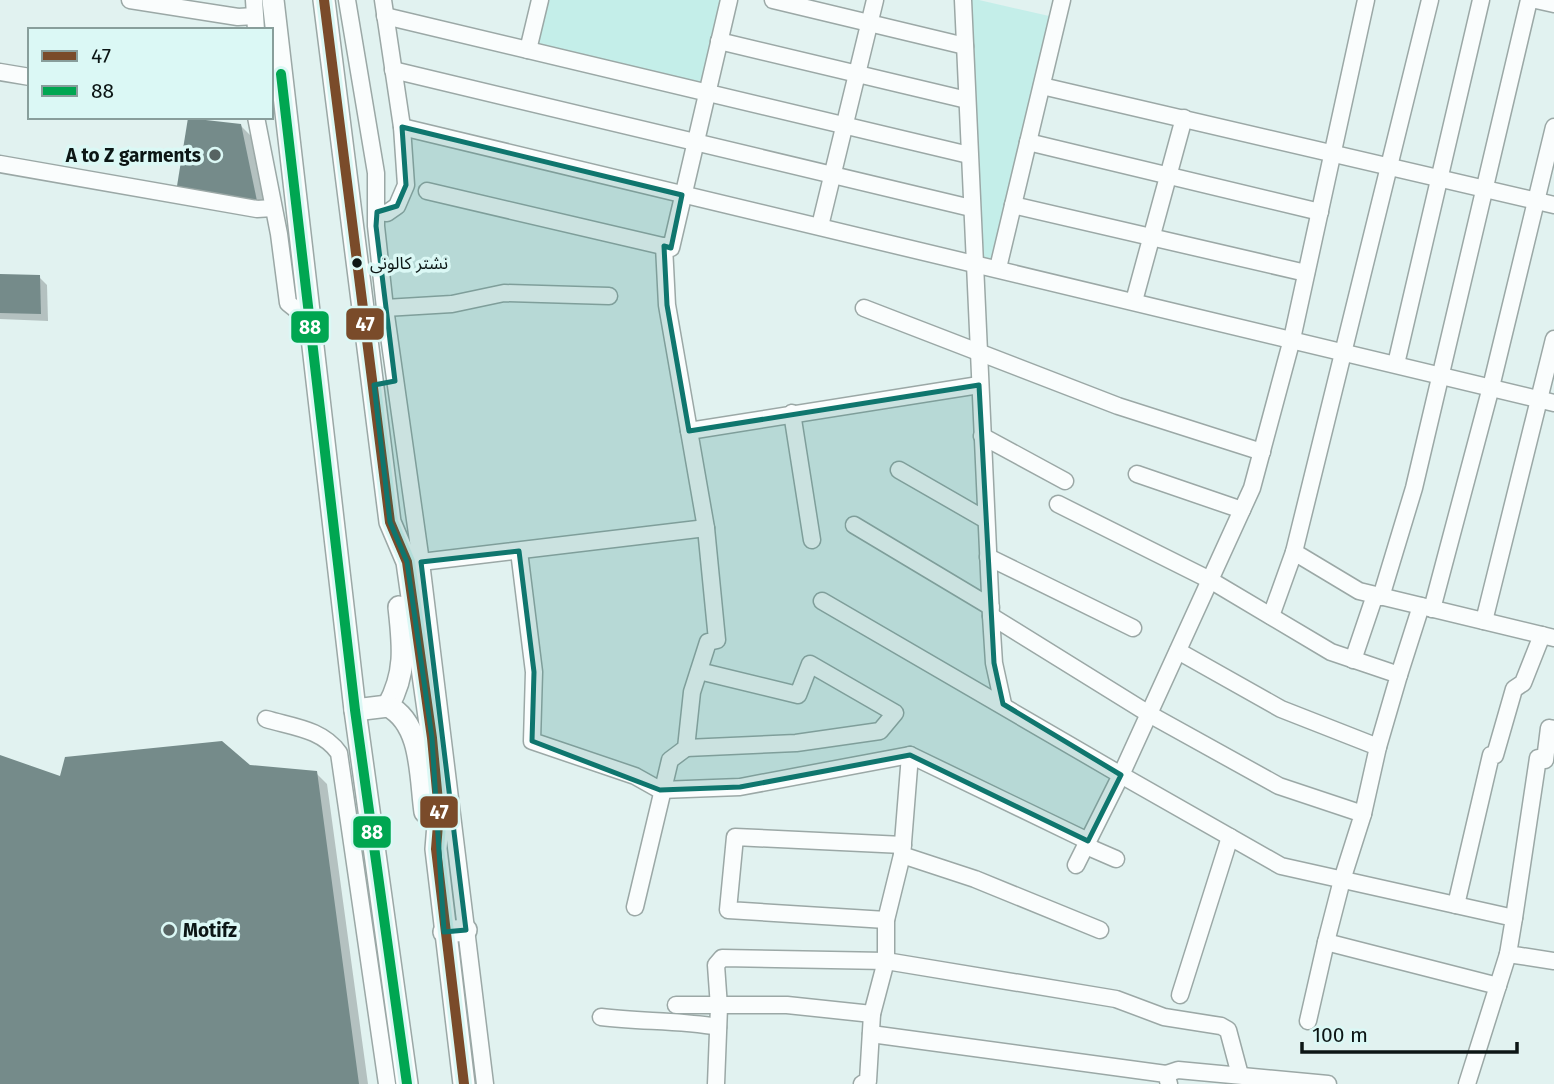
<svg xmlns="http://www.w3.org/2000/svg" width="1554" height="1084" viewBox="0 0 1554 1084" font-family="'Fira Sans','Noto Sans Arabic',sans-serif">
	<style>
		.green { fill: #c4eee9 }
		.shadow { fill: #0003 }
		.building { fill: #758b8a }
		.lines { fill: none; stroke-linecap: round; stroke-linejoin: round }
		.minor-casing { stroke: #9ba8a6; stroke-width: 19 }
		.major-casing { stroke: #9ba8a6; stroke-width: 24 }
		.minor { stroke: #fafdfd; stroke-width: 16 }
		.major { stroke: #fafdfd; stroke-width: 21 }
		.bus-1-casing { stroke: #dbf8f5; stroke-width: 16 }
		.bus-2-casing { stroke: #dbf8f5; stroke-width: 16 }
		.bus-1 { stroke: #7a4b2a; stroke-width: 10 }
		.bus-2 { stroke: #00a651; stroke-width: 10 }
		.marked { fill: #0f766e; fill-opacity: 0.2; stroke: #0f766e; stroke-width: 5; stroke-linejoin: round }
		.poi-dot { fill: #576362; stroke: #dbf8f5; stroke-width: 2.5 }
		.bus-dot { fill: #0c1615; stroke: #dbf8f5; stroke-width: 2.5 }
		.labels { text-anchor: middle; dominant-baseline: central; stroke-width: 7; stroke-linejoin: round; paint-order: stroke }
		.bus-label { font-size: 17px; fill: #0c1615; stroke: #dbf8f5; text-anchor: start }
		.poi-label { font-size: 19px; font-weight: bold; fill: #0c1615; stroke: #dbf8f5; text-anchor: end }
		.line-badge { stroke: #dbf8f5; stroke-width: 2.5 }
		.badge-label { font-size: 19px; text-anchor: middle; font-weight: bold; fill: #fff }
	</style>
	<rect width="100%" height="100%" fill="#e1f2f0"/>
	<g class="green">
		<polygon points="540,0 729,0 708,91 528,50"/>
		<polygon points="963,0 979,0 1058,18 998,268 973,262"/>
	</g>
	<g class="shadow">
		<polygon points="241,126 252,137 266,210 189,197 178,186"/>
		<polygon points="0,276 39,277 47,285 48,321 0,319"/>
		<polygon points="0,757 61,778 250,766 316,773 327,784 368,1084 0,1084"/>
	</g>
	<g class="building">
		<polygon points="188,118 241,124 257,201 177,186"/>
		<polygon points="0,274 40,275 41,314 0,313"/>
		<polygon points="222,741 250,765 317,771 359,1084 0,1084 0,755 60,776 65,757"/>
	</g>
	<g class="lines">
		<g class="minor-casing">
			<g id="minor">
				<polyline points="130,0 238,17 255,16"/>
				<polyline points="254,0 256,30"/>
				<polyline points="347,0 376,173 376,226 385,308 421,562 485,1084"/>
				<polyline points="773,0 965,46"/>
				<polyline points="963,0 991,616 994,663 1003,704"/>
				<polyline points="1366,0 1292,339 1252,488 1121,775 1281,866 1514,918 1508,954 1554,961"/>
				<polyline points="1536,0 1554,4"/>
				<polyline points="385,16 969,155"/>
				<polyline points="719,41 967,100"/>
				<polyline points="528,50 540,0"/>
				<polyline points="393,70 971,208"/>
				<polyline points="0,72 30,77"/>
				<polyline points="1042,86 1554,205"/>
				<polyline points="256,117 279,234 288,303 298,311 308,312"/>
				<polyline points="402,127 1554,403"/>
				<polyline points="1028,142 1320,212"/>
				<polyline points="0,164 257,209 273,208"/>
				<polyline points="427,191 671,248 729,0"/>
				<polyline points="1013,205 1306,273"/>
				<polyline points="377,212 387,213 397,206 406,185 402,127 383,0"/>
				<polyline points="820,226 875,0"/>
				<polyline points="998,268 1062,0"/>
				<polyline points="1134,301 1184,118"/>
				<polyline points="385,308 452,304 504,293 609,296"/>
				<polyline points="864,308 1118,406 1262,452"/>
				<polyline points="1396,364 1481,0"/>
				<polyline points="792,413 812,540"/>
				<polyline points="689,431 979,385"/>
				<polyline points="982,436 1065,481"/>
				<polyline points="899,470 986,520"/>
				<polyline points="1137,474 1242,510"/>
				<polyline points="1058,504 1210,580 1331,652 1399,675 1378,747"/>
				<polyline points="854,525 991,607"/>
				<polyline points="519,551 534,672 532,741 635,776 660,790 740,787 910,755 1088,841"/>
				<polyline points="1294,552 1430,0"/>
				<polyline points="988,557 1133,628"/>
				<polyline points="421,562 706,528"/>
				<polyline points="1381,597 1414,488 1529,0"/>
				<polyline points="822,601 1121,775 1076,865"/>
				<polyline points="1432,609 1491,387 1554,127"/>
				<polyline points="991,616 1149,714 1279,786 1363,814 1342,880 1326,942 1498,986"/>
				<polyline points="1271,616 1294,552 1359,591 1554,638"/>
				<polyline points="1484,621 1554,339"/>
				<polyline points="1178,651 1281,709 1378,747 1363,814"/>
				<polyline points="1353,660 1375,595"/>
				<polyline points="1399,675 1421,606"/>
				<path d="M266 719C293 727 322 729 339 753L387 1084"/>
				<polyline points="686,748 796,743 880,731 895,713 810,664 798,695 699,671"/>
				<polyline points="1086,846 1116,859"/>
				<polyline points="902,855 975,879 1100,930"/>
				<polyline points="1456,905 1491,755 1495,755 1514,689 1523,683 1542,635"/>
				<polyline points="635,907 670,760 686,748 692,692 708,642 717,640 706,528 667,305 664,246"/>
				<polyline points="1514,918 1538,758 1545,760 1549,728 1554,729"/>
				<polyline points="886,920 728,910 735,837 903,845"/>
				<polyline points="1180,995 1230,837"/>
				<polyline points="676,1005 787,1005 872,1014"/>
				<path d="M601 1017C640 1022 679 1020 718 1027"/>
				<polyline points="1308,1021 1326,942"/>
				<polyline points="871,1034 1166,1074 1169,1084"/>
				<polyline points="1166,1074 1178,1070 1328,1084"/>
				<polyline points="716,1084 719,1007 716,965 722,958 886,961 1116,999 1164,1017 1221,1026 1228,1030 1240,1075"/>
				<polyline points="862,1084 868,1081 872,1014 886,961 886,920 902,855 910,755"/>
				<polyline points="1467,1084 1508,954"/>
			</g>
		</g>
		<g class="major-casing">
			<g id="major">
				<polyline points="273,0 355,710 407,1084"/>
				<polyline points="324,0 390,522 407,562 432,738 439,812 436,849 464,1084"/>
				<path d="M388 706C407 672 403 644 399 607"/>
				<path d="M355 710 388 706C423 724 420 778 425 812"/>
				<polyline points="444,932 466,930"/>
			</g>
		</g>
		<use href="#minor" class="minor"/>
		<use href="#major" class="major"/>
		<g class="bus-1-casing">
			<polyline id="bus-1" points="324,0 390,522 407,562 432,738 439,812 436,849 464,1084"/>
		</g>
		<g class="bus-2-casing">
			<polyline id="bus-2" points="281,74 355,710 407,1084"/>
		</g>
		<use href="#bus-1" class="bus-1"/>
		<use href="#bus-2" class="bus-2"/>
	</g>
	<path class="marked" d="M402 127 682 195 671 248 664 246 667 305 689 431 979 385 994 663 1003 704 1121 775 1088 841 910 755 740 787 660 790 532 741 534 672 519 551 421 562 466 930 444 932 432 738 407 562 390 522 374 385 395 381 376 226 377 212 397 206 406 185Z"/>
	<g class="poi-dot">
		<circle cx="215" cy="155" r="7"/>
		<circle cx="169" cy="930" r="7"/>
	</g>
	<circle class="bus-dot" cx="357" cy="263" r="6"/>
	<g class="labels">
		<g class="bus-label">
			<text x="370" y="263">نشتر کالونی</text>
		</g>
		<g class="poi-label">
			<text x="201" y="155">A to Z garments</text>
			<text x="183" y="930" text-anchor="start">Motifz</text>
		</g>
	</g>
	<g class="line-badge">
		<rect x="345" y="307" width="40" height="34" rx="7" fill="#7a4b2a"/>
		<rect x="290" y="310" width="40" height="34" rx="7" fill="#00a651"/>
		<rect x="419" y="795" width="40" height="34" rx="7" fill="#7a4b2a"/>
		<rect x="352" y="815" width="40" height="34" rx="7" fill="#00a651"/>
	</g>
	<g class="badge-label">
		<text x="365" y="331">47</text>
		<text x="310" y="334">88</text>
		<text x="439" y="819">47</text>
		<text x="372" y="839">88</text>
	</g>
	<rect x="28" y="28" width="245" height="91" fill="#dbf8f5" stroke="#889e9b" stroke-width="2"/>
	<rect x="42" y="51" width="35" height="10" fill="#7a4b2a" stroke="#889e9b" stroke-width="2"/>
	<text x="91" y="63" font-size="21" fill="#0c1615">47</text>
	<rect x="42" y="86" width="35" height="10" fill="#00a651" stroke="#889e9b" stroke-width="2"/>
	<text x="91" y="98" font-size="21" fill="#0c1615">88</text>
	<path d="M1302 1042v10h215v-10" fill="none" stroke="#0c1615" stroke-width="3.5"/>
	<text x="1312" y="1042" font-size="21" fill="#0c1615" stroke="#dbf8f5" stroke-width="5" paint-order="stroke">100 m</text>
</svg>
